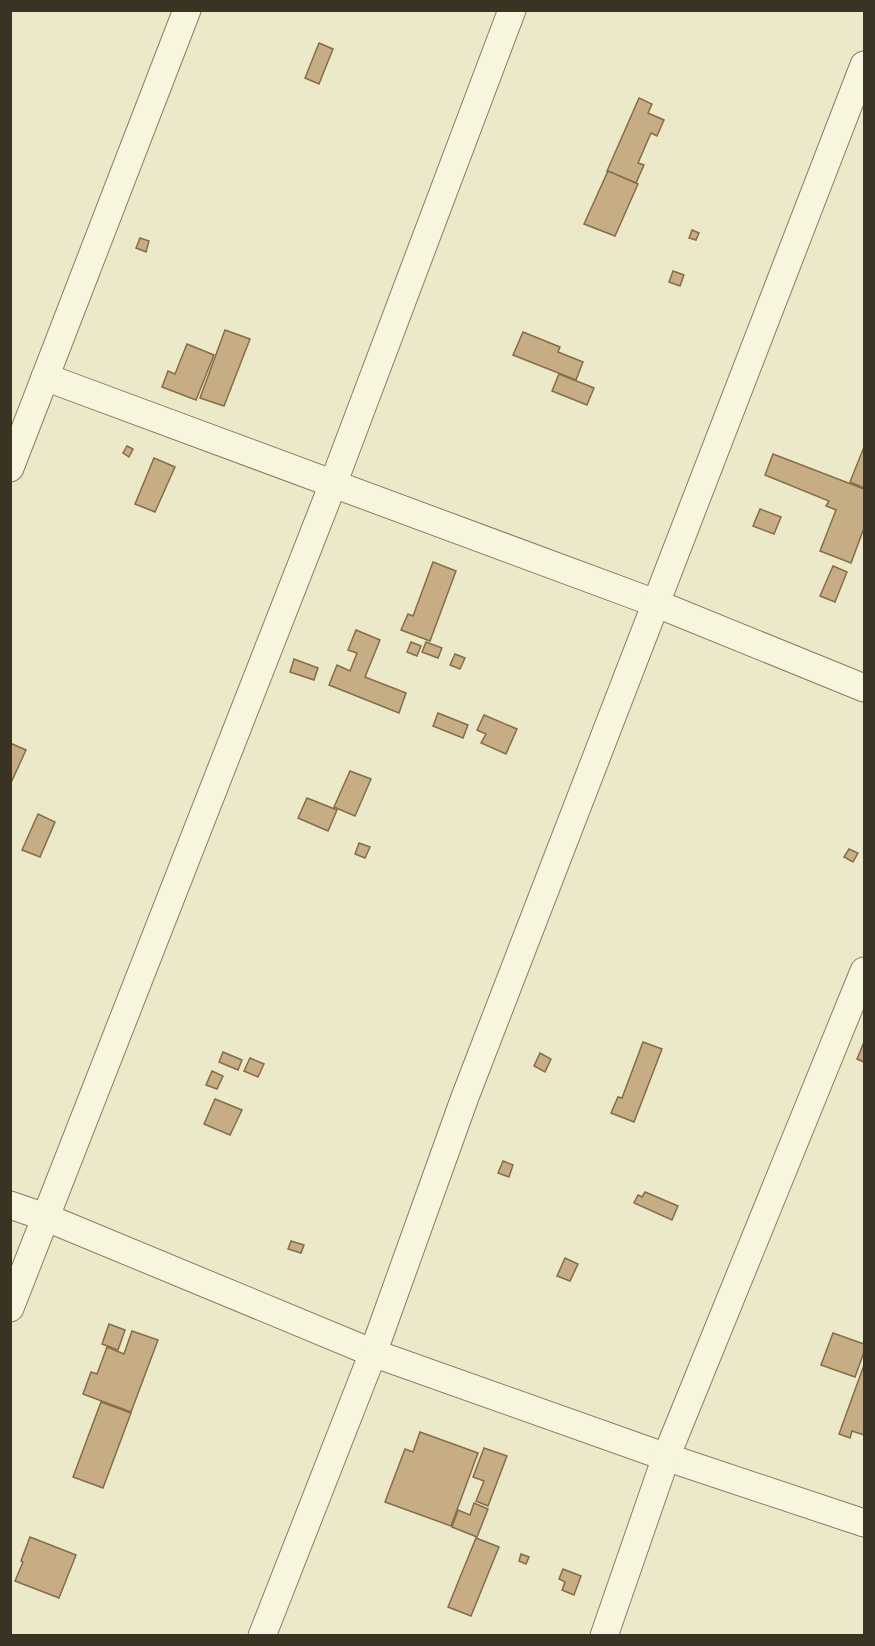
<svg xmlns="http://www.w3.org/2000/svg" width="875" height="1646" viewBox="0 0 875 1646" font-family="Lora,serif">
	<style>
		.building { fill: #c7ad84; stroke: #856d48; stroke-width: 1.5 }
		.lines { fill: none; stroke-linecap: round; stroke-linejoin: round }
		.minor-casing { stroke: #887d60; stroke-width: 29 }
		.minor { stroke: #f7f5de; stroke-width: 27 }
	</style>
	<rect width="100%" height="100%" fill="#ece9cb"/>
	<g class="building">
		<polygon points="319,43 333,49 319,84 305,78"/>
		<polygon points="639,98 652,104 648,113 664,120 657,136 651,133 638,163 644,165 636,183 607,171"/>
		<polygon points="608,171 638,184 615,236 584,224"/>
		<polygon points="692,230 699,233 696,240 689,238"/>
		<polygon points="140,238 149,241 146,252 136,248"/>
		<polygon points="673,271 684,275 680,286 669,282"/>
		<polygon points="225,330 250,339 224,406 200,398"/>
		<polygon points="523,332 560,347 558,352 583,362 576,380 513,355"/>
		<polygon points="187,344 214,355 196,400 162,387 168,371 175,374"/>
		<polygon points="559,374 594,388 587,405 552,391"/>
		<polygon points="127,446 133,449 129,457 123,453"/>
		<polygon points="864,447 864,488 850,482"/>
		<polygon points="773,454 864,489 864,528 851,563 820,551 836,510 826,506 829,501 765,475"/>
		<polygon points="154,458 175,467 155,512 135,504"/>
		<polygon points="760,509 781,517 774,534 753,526"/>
		<polygon points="433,562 456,571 430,641 401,630 408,614 413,616"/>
		<polygon points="833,566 847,572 835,602 820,596"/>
		<polygon points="356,630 380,640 365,677 406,693 399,713 329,685 337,665 350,671 357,653 348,650"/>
		<polygon points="411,642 421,646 417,656 407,652"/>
		<polygon points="426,642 442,648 438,658 422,652"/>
		<polygon points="455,654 465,658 460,669 450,665"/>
		<polygon points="294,659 318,668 314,680 290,672"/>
		<polygon points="438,713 468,725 463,738 433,726"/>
		<polygon points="484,715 517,729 506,754 481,743 486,734 477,730"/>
		<polygon points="10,743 26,750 10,785"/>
		<polygon points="350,771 371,779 355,816 334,807"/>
		<polygon points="307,798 337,810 328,831 298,818"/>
		<polygon points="38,814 55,822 40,857 22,850"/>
		<polygon points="359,843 370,847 365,858 355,854"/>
		<polygon points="849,849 858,853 853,862 844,857"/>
		<polygon points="643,1042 662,1049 634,1122 611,1113 618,1097 622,1098"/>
		<polygon points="864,1042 864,1062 857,1059"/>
		<polygon points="223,1052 242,1060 238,1070 219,1062"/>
		<polygon points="540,1053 551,1059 545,1072 534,1066"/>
		<polygon points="250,1058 264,1064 258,1077 244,1071"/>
		<polygon points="212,1071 223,1076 217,1089 206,1085"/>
		<polygon points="215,1099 242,1110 230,1135 204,1124"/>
		<polygon points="503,1161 513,1165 509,1177 498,1173"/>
		<polygon points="645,1192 678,1206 672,1220 634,1203 638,1195 642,1197"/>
		<polygon points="291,1241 304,1245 301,1253 288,1249"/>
		<polygon points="565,1258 578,1264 570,1281 557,1276"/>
		<polygon points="109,1324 125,1330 118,1350 102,1344"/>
		<polygon points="132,1331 158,1340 131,1412 83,1394 91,1372 97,1374 107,1347 124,1354"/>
		<polygon points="833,1333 864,1344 864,1352 855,1377 821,1365"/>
		<polygon points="864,1365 864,1435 852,1431 850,1438 839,1434"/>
		<polygon points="101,1402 131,1413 103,1488 73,1477"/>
		<polygon points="420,1432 478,1453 451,1526 385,1502 405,1449 413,1452"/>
		<polygon points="484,1448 507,1456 488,1506 476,1501 484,1481 473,1477"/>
		<polygon points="474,1503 488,1509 477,1537 452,1527 458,1510 470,1515"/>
		<polygon points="30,1537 76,1555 59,1598 15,1581 23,1562 21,1561"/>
		<polygon points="476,1538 499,1547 471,1616 448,1607"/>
		<polygon points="521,1554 529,1557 526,1564 519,1561"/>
		<polygon points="563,1569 581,1576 574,1595 562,1590 565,1582 559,1579"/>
	</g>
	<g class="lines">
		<g class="minor-casing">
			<g id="minor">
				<polyline points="45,377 655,603 864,688"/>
				<polyline points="10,468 187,10"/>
				<polyline points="10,1205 45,1217 373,1353 666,1457 864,1523"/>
				<polyline points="10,1308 333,484 512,10"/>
				<polyline points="262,1636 373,1353 465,1097 864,65"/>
				<polyline points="604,1636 666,1457 864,971"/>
			</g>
		</g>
		<use href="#minor" class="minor"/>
	</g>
	<rect width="875" height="1646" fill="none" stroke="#3a3222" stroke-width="24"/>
</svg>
